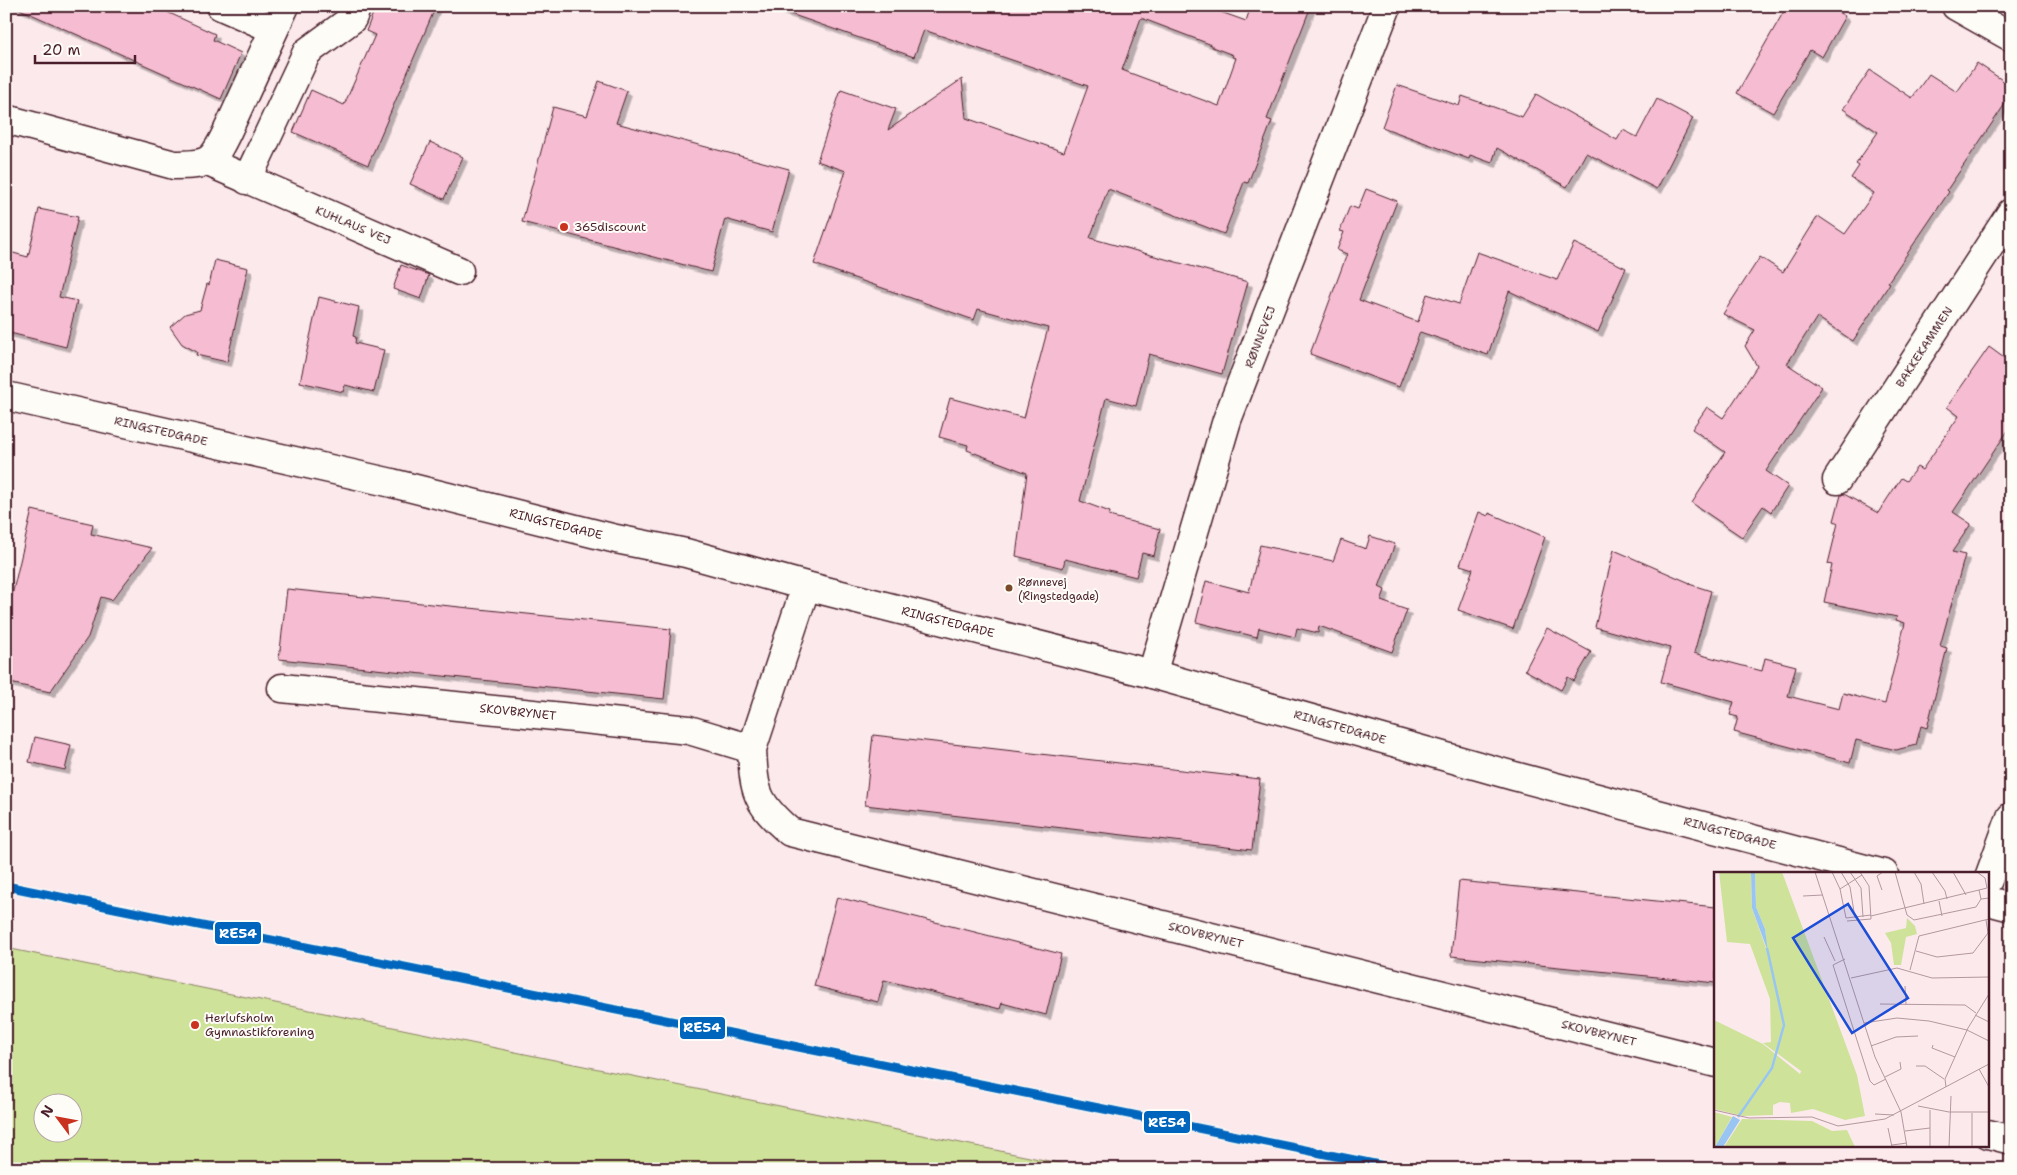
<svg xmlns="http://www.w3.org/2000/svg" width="2017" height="1175" viewBox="0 0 2017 1175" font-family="'Shantell Sans',sans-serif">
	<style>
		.green { fill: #cee399; stroke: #8c8162; fill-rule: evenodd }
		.building { fill: #f6bdd2; stroke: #4a1f2b; fill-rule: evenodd; filter: url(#shadow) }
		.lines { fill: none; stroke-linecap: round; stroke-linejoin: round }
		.street-casing { stroke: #4a1f2b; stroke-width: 31 }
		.secondary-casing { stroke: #4a1f2b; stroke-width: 31 }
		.street { stroke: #fdfcf7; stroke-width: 28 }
		.secondary { stroke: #fdfcf7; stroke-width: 28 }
		.rail-1-casing { stroke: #fdfcf7; stroke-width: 12 }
		.rail-1 { stroke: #0065bd; stroke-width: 9 }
		.poi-dot { fill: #c8321e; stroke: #fdfcf7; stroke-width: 2 }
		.bus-dot { fill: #7a4b2a; stroke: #fdfcf7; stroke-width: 2 }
		.labels { text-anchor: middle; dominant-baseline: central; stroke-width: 4; stroke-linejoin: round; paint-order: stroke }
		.bus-label { font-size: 11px; fill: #4a1f2b; stroke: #fdfcf7; text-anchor: start }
		.street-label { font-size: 12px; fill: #4a1f2b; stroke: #fdfcf7 }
		.poi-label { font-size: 12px; fill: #4a1f2b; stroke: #fdfcf7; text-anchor: start }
		.inset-river { fill: none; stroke: #99c5f3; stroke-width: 2.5 }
		.inset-road { fill: none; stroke: #b4989f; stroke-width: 1 }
		.view { fill: #1d4ed8; fill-opacity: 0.15; stroke: #1d4ed8; stroke-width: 2.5 }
		.inset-edge { fill: none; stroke: #4a1f2b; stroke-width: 2.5 }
		.line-badge { stroke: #fdfcf7; stroke-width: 2 }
		.badge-label { font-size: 14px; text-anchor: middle; font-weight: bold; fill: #fff }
	</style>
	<defs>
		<filter id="shadow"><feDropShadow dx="4.5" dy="4.5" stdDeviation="0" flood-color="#0004"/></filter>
	</defs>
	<rect width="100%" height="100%" fill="#fbe9ec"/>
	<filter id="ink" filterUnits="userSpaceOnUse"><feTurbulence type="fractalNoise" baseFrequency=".02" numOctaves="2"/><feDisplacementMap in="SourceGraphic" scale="10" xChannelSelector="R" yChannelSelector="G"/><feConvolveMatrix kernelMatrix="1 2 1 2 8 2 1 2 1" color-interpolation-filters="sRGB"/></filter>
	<g filter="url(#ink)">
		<path class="green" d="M6 948 1088 1169H6ZM42 1102H72V1132H42Z"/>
		<g class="building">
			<polygon points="13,6 154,6 215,34 213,40 241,53 221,99"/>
			<polygon points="376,6 436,6 368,165 293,132 311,90 344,105 375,35 366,31"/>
			<path d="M779 6H1204L1246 21 1251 6H1311L1267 119 1272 121 1248 183 1244 182 1224 234 1108 189 1090 238 1248 282 1222 374 1149 354 1136 406 1106 398 1080 501 1110 512 1109 516 1160 529 1154 556 1142 553 1136 577 1065 559 1063 568 1016 556 1027 473 967 450 968 445 939 437 950 398 1024 418 1048 328 978 309 974 320 814 264 846 171 817 161 841 90 896 109 888 130 962 79 966 118 1064 152 1088 86 924 30 914 57 779 10ZM1141 18 1212 45V47L1233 55 1232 57 1236 58 1219 106 1122 70Z"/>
			<polygon points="1787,6 1827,6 1845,16 1822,57 1810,50 1773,113 1737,93"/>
			<polygon points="1977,63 2011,86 2011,95 1947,190 1949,192 1888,282 1890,283 1853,341 1817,317 1787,364 1822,387 1766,471 1788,486 1771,512 1763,506 1742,537 1692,503 1725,452 1692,429 1707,407 1723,418 1757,366 1745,346 1755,330 1723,314 1760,257 1783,272 1818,216 1845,234 1874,193 1851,178 1859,166 1856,164 1878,132 1843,109 1870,70 1912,98 1929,74 1957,92"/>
			<polygon points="599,81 627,91 616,123 789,169 772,232 725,219 711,272 522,222 553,107 587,116"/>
			<polygon points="1397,85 1459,106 1462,96 1522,117 1536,94 1617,140 1623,130 1637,137 1657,99 1693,118 1657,189 1586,153 1567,187 1497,148 1492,163 1470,155 1469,159 1382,127"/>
			<polygon points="430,142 463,157 444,199 410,184"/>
			<polygon points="1366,189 1397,201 1359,300 1418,322 1427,294 1459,304 1477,252 1557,280 1574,243 1626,268 1598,332 1509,291 1488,355 1420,332 1399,387 1310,354 1347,254 1337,250 1344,232 1340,231 1350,206 1358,209"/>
			<polygon points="39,209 78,217 59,297 77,301 66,347 6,332 6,251 28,257"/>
			<polygon points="215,260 248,268 227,362 196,355 197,352 182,344 170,327 185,314 200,310 207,284 209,285"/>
			<polygon points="401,265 429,275 421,299 393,289"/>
			<polygon points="319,297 359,307 353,336 356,337 355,343 384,350 374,392 345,385 343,392 300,382"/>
			<polygon points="1989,347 2011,363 2011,426 1953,512 1971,524 1952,552 1965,555 1940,646 1947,648 1927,728 1921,726 1916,745 1896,750 1856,740 1850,763 1734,732 1738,717 1730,715 1734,702 1661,682 1670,648 1595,627 1614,550 1690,583 1689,584 1711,591 1694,653 1762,671 1765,658 1796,666 1788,696 1839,709 1843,693 1885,704 1905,623 1896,620 1897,617 1824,602 1832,565 1828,564 1838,523 1834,521 1841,495 1844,494 1878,513 1901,478 1906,481 1917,467 1922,470 1959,416 1947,407"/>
			<polygon points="32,510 93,524 91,534 152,548 112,600 101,597 88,637 50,692 6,682 6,621"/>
			<polygon points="1479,512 1488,516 1489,513 1545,537 1513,629 1458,610 1473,569 1460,565"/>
			<polygon points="1370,536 1395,544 1379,587 1385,590 1381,601 1407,610 1392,652 1319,626 1318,633 1297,628 1295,637 1259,628 1257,637 1196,622 1206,581 1249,592 1260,545 1333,561 1341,540 1366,549"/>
			<polygon points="287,589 671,629 664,699 279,659"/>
			<polygon points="1547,628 1591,652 1574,681 1568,677 1561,690 1525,670"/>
			<polygon points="873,735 1260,779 1252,850 865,805"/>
			<polygon points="35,737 71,745 65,770 29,762"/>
			<polygon points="1459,881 1716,907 1716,983 1451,956"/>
			<polygon points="837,897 1061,954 1046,1015 1002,1003 1000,1009 884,980 878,1002 814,986"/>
		</g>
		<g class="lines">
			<g class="street-casing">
				<g id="street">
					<polyline points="221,6 274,29"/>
					<polyline points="1956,6 2011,37"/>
					<path d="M6 119 174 165C209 165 212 163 227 132L285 6"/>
					<polyline points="208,162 459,271"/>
					<polyline points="247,180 307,52 352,19 357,6"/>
					<polyline points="1837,480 2011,213"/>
					<path d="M806 586 752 749C754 792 756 803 790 832L1716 1063"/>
					<polyline points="1152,674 1227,420 1387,6"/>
					<polyline points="282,688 689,730 752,749"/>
					<polyline points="1988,1134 2011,1140"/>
				</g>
			</g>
			<g class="secondary-casing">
				<g id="secondary">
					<polyline points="6,396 392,483 616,539 686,553 806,586 1152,674 1514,776 1884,874"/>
					<polyline points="1988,880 2011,817"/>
					<polyline points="1988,901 2011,907"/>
				</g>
			</g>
			<use href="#street" class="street"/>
			<use href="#secondary" class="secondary"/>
			<g class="rail-1-casing">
				<polyline id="rail-1" points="6,886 1399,1169"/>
			</g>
			<use href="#rail-1" class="rail-1"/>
		</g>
	</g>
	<g class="poi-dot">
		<circle cx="564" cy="227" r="5"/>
		<circle cx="195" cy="1025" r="5"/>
	</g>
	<circle class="bus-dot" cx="1009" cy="588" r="4.5"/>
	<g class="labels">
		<g class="bus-label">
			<text x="1018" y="582">Rønnevej<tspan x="1018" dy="14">(Ringstedgade)</tspan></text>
		</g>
		<g class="street-label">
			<text transform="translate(353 225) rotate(23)">KUHLAUS VEJ</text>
			<text transform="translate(1260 337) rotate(-69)">RØNNEVEJ</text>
			<text transform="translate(1924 347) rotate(-57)">BAKKEKAMMEN</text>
			<text transform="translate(161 431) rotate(13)">RINGSTEDGADE</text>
			<text transform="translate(556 524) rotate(14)">RINGSTEDGADE</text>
			<text transform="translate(948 622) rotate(14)">RINGSTEDGADE</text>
			<text transform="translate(518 712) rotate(6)">SKOVBRYNET</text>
			<text transform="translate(1340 727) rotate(16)">RINGSTEDGADE</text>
			<text transform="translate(1730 833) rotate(15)">RINGSTEDGADE</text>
			<text transform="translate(1206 935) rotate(14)">SKOVBRYNET</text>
			<text transform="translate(1599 1033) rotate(14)">SKOVBRYNET</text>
		</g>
		<g class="poi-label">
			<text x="574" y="227">365discount</text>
			<text x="205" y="1018">Herlufsholm<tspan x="205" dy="14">Gymnastikforening</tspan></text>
		</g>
	</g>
	<g transform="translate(1714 872)">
		<rect width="275" height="275" fill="#fbe9ec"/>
		<path d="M5 0H37L38 36 53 79 51 57 42 35 41 0H68L143 203 151 244 131 248 99 237 77 241 76 231 66 230 59 233V243L29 244 0 237V148L49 172 86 202 88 197 87 199 49 171 57 170 56 127 36 72 13 70ZM193 46 201 54 203 62 192 65 187 93H180L177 71 171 61 192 56ZM0 240 18 245 1 275H0ZM28 247 98 249 118 259 133 258 141 275H10Z" fill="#cee399"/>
		<path d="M37 0H41L42 35 51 57 54 80 38 36ZM19 244 26 248 9 275H1Z" fill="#99c5f3"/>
		<path class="inset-river" d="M24 245 58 196 70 153 53 76"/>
		<path class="inset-road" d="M101 0 161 185 187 240 193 275M118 0 126 17 132 46 157 43M127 0 136 15 141 46M136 0 147 16 149 45M181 0 193 43 200 48 262 35 267 27 275 26M200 0 207 12 210 32M218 0 231 19 233 27M239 0 252 23M263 0 271 6 273 16 265 18 267 27M126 17 148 3M168 18 163 4 169 0M89 24 109 23M225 29 228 44M157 44 265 18M133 49 157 47 155 14 146 0M110 65 121 89M202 79 223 85 259 81 274 61 272 48M131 87 119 93 156 209 160 213 172 207M196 98 205 64 275 47M137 106 183 96 218 106 275 105M191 114 192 133M166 132 251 133 262 141M261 143 275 150M150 151 183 146 215 149 253 158 275 169M219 173 218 176 241 185M157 174 182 165 204 164M202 194H211L230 207M265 197 275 215M171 205 187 197 186 190M232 215 231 207 254 156 275 122M204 234 235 240H275M0 238 35 246 98 245 124 254 171 247 275 192M258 241V275M161 242 180 243M174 256 178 275M191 259 216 256M178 273 193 271M216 275V238M235 275 237 224"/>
		<path class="view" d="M134 32 194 126 138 161 79 66Z"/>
		<rect width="275" height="275" class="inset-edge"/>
	</g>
	<g class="line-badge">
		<rect x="214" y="921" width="48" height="24" rx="5" fill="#0065bd"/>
		<rect x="679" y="1016" width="47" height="24" rx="5" fill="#0065bd"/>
		<rect x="1143" y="1110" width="48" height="24" rx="5" fill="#0065bd"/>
	</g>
	<g class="badge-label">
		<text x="238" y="938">RE54</text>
		<text x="702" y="1032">RE54</text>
		<text x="1167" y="1127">RE54</text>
	</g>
	<rect width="2017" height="1175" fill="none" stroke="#fdfcf7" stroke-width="25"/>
	<rect x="12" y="12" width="1992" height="1150" fill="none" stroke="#4a1f2b" stroke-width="2" filter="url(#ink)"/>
	<g transform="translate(58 1118) rotate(302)"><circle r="24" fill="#fdfcf7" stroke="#b5a4a5"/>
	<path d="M0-4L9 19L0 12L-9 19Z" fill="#c8321e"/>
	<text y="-8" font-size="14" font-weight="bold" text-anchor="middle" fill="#4a1f2b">N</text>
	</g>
	<path d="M35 55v8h100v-8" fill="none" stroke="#4a1f2b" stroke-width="2.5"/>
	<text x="42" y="55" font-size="15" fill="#4a1f2b" stroke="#fdfcf7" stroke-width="4" paint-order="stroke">20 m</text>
</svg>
